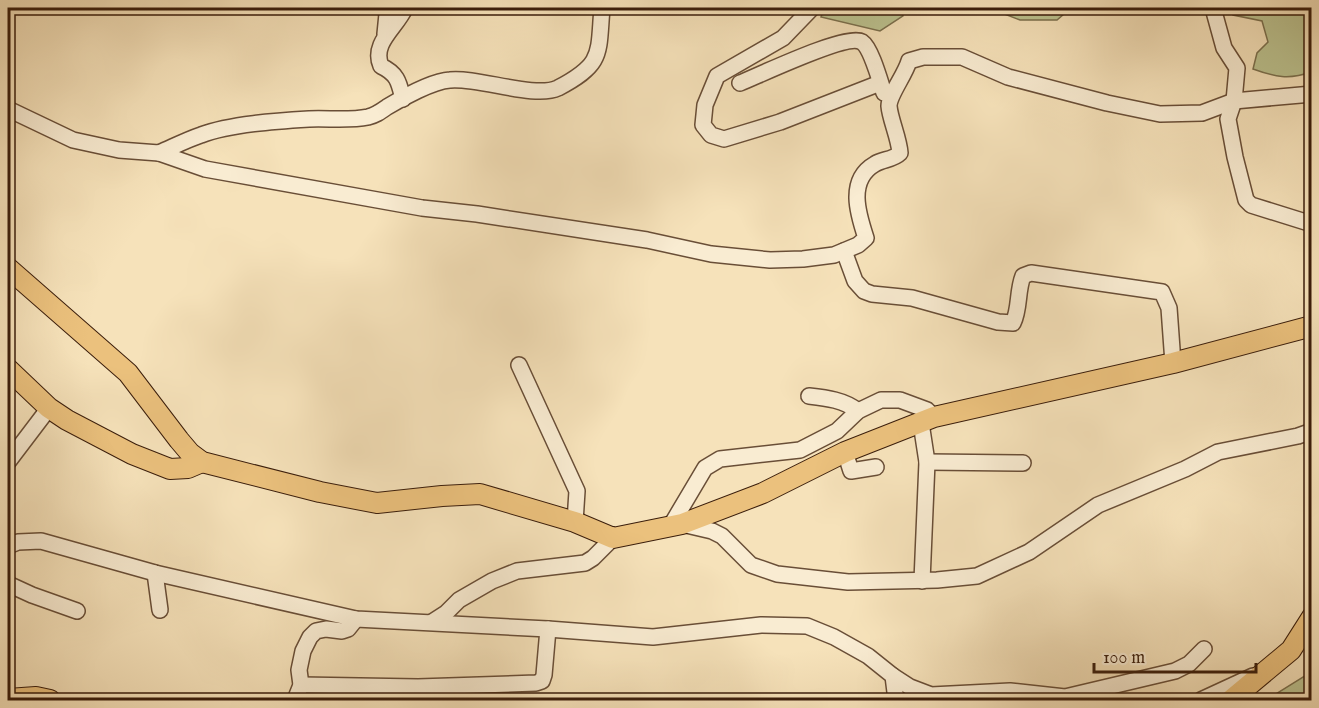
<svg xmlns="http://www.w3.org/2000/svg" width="1319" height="708" viewBox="0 0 1319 708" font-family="'IM FELL English',serif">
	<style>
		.green { fill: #bcc390; stroke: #7b704e; stroke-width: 1.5 }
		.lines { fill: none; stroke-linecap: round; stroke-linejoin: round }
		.minor-casing { stroke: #694e37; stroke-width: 18 }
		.major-casing { stroke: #3a1d0b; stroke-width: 22 }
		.minor { stroke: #f9ecd2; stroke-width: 15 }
		.major { stroke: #ebc17d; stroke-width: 20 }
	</style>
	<rect width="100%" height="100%" fill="#f6e2ba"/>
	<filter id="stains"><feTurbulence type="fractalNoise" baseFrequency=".00333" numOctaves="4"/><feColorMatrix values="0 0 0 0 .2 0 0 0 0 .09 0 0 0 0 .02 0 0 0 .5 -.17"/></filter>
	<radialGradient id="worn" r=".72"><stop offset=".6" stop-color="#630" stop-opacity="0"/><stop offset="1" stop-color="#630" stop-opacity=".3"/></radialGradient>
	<g class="green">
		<polygon points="824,8 902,8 903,16 880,31 821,17"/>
		<polygon points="989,8 1071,8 1057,20 1020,20"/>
		<path d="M1232 8H1311V72C1289 80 1275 77 1253 69L1257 53 1268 42 1262 21 1233 15Z"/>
		<polygon points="1311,672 1311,700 1266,700"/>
	</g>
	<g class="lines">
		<g class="minor-casing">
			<g id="minor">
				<polyline points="384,8 387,14 385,34"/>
				<polyline points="812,8 783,38 717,76 705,105 703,125 711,135 724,139 780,122 880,83"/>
				<polyline points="1213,8 1224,48 1237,68 1234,101 1228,119 1235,157 1246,200 1251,205 1312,224"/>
				<path d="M740 83C760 75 847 33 862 42 871 48 880 81 884 93"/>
				<path d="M403 99C399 83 398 74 381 66 371 43 397 27 405 8"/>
				<path d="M8 109 73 140 119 150 159 153 205 169 422 208 477 214 647 240 711 254 770 260 803 259 834 255 858 245 866 238C858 214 847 180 875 164 883 159 893 160 900 153 899 138 890 119 889 106 889 95 905 75 909 61L923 57H962L1008 77 1107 103 1160 114 1202 113 1234 101 1312 94"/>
				<path d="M159 153C173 147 186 140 201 135 230 124 277 121 309 119 328 118 349 121 368 117 376 115 380 112 387 107 402 98 433 81 450 80 478 77 535 99 558 88 604 64 598 54 602 8"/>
				<path d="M844 251 855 281 864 291 872 294 912 298 998 322 1013 323C1020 309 1017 291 1023 276L1031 273 1162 292 1169 308 1173 363"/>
				<polyline points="519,365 577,491 575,522"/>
				<path d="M809 396C827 398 844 400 858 411"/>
				<polyline points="921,423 927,462 922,581"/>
				<polyline points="845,452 851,471 876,467"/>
				<polyline points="8,462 49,408"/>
				<polyline points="927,462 1023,463"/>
				<polyline points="682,524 712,531 722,536 751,565 777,574 848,582 937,580 977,576 1029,552 1098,505 1185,469 1218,452 1298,436 1312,431"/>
				<polyline points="670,527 705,468 720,459 800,450 837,431 858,411 881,400 900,400 927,410 934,417"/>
				<polyline points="8,546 18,542 41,541 155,573 356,619 548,629 653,637 761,625 807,626 834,637 868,656 893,676 896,700"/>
				<polyline points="155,573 160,610"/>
				<polyline points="8,584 32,595 77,611"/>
				<polyline points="432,622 446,613 459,600 492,581 517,571 585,563 593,558 613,538"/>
				<polyline points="893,676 910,687 931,695 1010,691 1065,697 1175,671 1189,664 1204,649"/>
				<polyline points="301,685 418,687 536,683 542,681 544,675 548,629"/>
				<polyline points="295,700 301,685 299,670 303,651 310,637 316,631 326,629 342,631 348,629 356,619"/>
				<polyline points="1201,700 1253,676"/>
			</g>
		</g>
		<g class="major-casing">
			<g id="major">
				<polyline points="8,268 128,373 179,440 190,453 202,462 320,492 377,503 442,496 480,494 575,522 613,538 682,524 763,493 845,452 934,417 1173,363 1312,326"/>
				<polyline points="8,369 49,408 67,420 132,454 170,469 188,468 202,462"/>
				<polyline points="8,699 36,697 50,700"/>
				<polyline points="1231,700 1291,650 1312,617"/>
			</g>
		</g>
		<use href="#minor" class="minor"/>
		<use href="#major" class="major"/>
	</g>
	<rect width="1319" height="708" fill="none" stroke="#f6e2ba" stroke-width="30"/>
	<rect x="9" y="9" width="1301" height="690" fill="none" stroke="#3a1d0b" stroke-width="3"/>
	<rect x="15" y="15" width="1289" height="678" fill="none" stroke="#3a1d0b" stroke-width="1.5"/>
	<path d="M1094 663v9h162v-9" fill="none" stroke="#3a1d0b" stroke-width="3"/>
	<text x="1103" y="663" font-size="18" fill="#3a1d0b" stroke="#f9ecd2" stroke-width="4.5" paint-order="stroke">100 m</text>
	<rect width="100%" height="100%" filter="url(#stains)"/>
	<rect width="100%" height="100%" fill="url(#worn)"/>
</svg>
